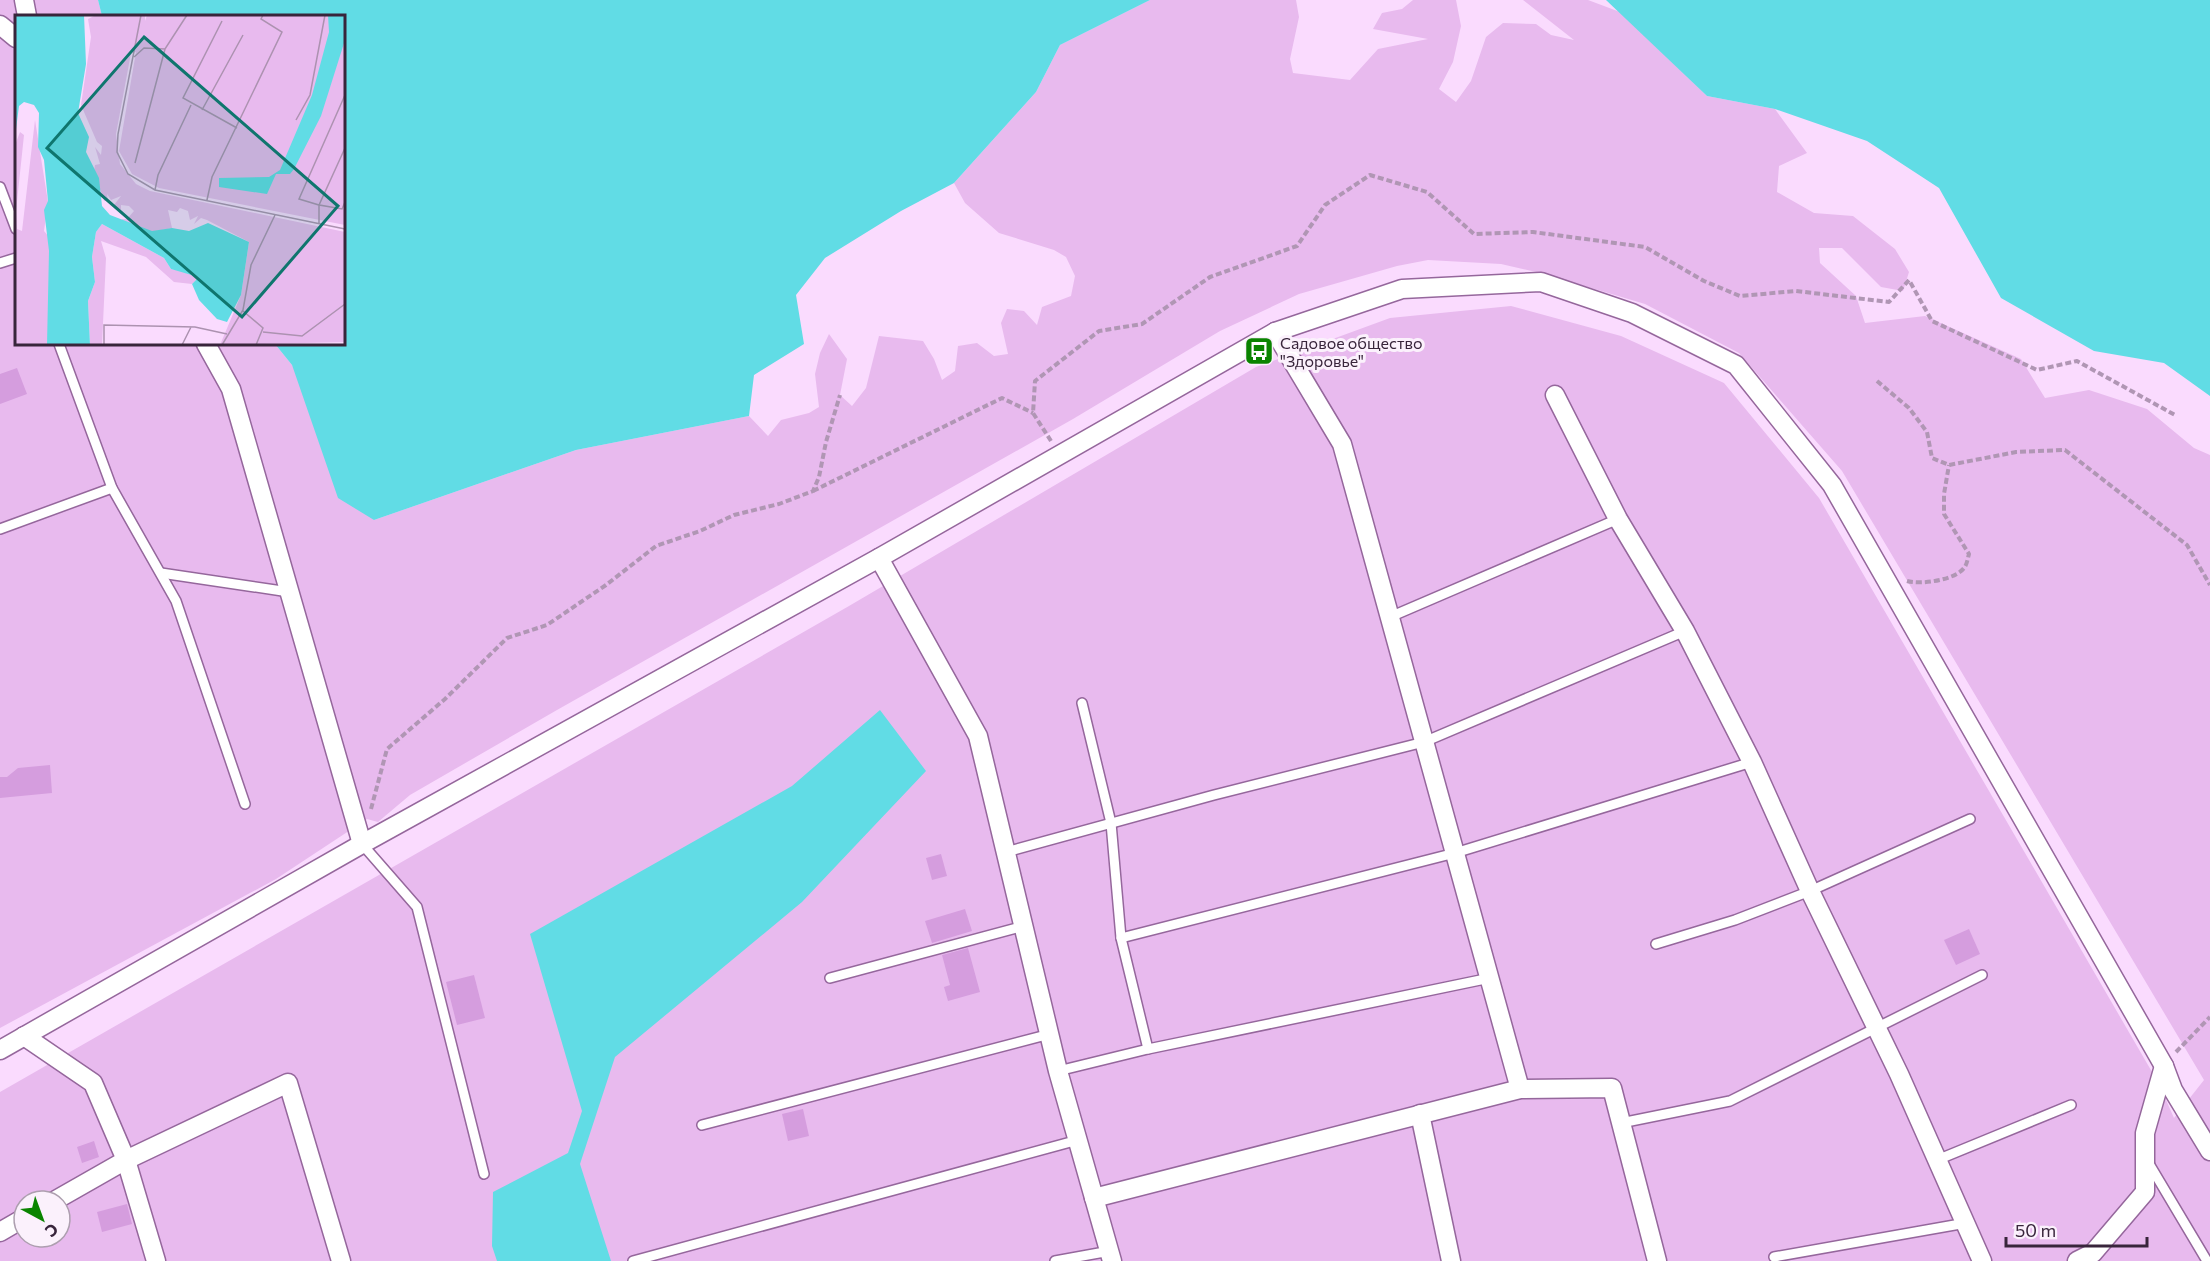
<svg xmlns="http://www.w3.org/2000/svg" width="2210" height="1261" viewBox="0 0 2210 1261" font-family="Commissioner,sans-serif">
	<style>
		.green { fill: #e8baee; fill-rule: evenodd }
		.water { fill: #61dce5 }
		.building { fill: #d59dde }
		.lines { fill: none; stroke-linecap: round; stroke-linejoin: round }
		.service-casing { stroke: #95679c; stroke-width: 12 }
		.minor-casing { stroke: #95679c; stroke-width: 21 }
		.path { stroke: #b096b4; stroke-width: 4; stroke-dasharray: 6 3; stroke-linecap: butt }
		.service { stroke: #fff; stroke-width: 9 }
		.minor { stroke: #fff; stroke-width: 18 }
		.labels { text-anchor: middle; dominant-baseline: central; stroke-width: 6; stroke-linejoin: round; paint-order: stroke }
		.poi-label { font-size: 16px; fill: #38253b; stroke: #fbf1fc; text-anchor: start }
		.inset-road { fill: none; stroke: #ac92b0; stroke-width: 1.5 }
		.view { fill: #0f766e; fill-opacity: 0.15; stroke: #0f766e; stroke-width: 3 }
		.inset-edge { fill: none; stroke: #38253b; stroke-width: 3 }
	</style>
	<rect width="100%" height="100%" fill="#fadbfe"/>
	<path class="green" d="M0 0H98L102 16H16V344H275L292 365 374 520 576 450 749 416 768 436 781 420 809 413 819 407 815 374 820 353 829 334 847 359 840 395 852 406 866 388 879 336 923 341 934 359 942 380 955 371 958 346 977 343 994 356 1008 354 1001 323 1007 309 1024 311 1037 325 1042 307 1071 296 1075 276 1066 257 1054 250 999 233 965 203 954 183 1036 92 1060 45 1150 0H1296L1299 17 1290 59 1293 73 1350 80 1378 49 1428 39 1373 29 1382 13 1402 9 1413 0H1456L1461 26 1453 62 1439 89 1456 102 1471 81 1486 37 1503 23 1536 24 1551 35 1574 40 1523 0H1588L1620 12 1707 96 1775 109 1807 153 1779 166 1777 192 1814 213 1853 216 1895 249 1909 272 1903 291 1881 287 1842 248H1819L1820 263 1856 296 1865 323 1925 316 2021 359 2045 398 2089 390 2147 409 2194 448 2210 455V1261H0V1092L849 606 1256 367 1390 318 1511 306 1621 336 1724 383 1819 498 2159 1084 2174 1118 2204 1080 1842 471 1739 353 1645 304 1541 273 1501 264 1428 260 1397 266 1299 294 1220 331 1073 419 557 710 410 795 378 822 367 819 276 879 0 1028ZM24 1201H60V1237H24Z"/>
	<g class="water">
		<polygon points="98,0 1150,0 1060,45 1036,92 954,183 901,211 825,258 796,295 804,344 754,375 749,416 576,450 374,520 338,498 292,365 275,344 344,344 344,16 102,16"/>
		<polygon points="1606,0 2210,0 2210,396 2164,363 2094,351 2001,298 1939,188 1867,141 1775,109 1707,96"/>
		<polygon points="880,710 926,771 802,902 615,1057 580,1164 611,1261 497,1261 492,1246 493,1192 568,1153 582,1111 530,934 792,786"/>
	</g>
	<g class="building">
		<polygon points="17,368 27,394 0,404 0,374"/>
		<polygon points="50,765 52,793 0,798 0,777 7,777 18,768"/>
		<polygon points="941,854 947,876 932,880 926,858"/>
		<polygon points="965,909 972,931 932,943 925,921"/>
		<polygon points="1969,929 1980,954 1956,965 1944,940"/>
		<polygon points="968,948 980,992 948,1001 944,987 950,985 942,955"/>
		<polygon points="474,975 485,1018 457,1025 446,982"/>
		<polygon points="803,1109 809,1136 788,1141 782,1114"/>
		<polygon points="94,1141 99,1157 82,1163 77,1147"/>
		<polygon points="127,1204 132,1224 102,1232 97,1212"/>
	</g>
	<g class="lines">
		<g class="service-casing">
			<g id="service">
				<polyline points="0,187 16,229"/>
				<polyline points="0,263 16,258"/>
				<polyline points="59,344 112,488 176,601 245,804"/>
				<polyline points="0,529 112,488"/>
				<polyline points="161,573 289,592"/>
				<polyline points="1390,617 1618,519"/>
				<polyline points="1082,703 1111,823 1121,938 1148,1049"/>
				<polyline points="362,844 417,907 484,1174"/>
				<polyline points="1006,852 1214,795 1424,742 1685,631"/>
				<polyline points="1121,938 1455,853 1752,762"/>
				<polyline points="1656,944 1735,920 1810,891 1970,819"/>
				<polyline points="830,978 1024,926"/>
				<polyline points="1058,1071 1148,1049 1490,978"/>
				<polyline points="1621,1123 1730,1101 1982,975"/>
				<polyline points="702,1125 1050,1034"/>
				<polyline points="1937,1160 2071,1105"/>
				<polyline points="2148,1162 2207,1261"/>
				<polyline points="1774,1257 1966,1223"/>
				<polyline points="633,1261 1078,1140"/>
				<polyline points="1055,1261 1110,1251"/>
			</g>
		</g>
		<g class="minor-casing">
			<g id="minor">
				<polyline points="24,0 27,16"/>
				<polyline points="0,25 16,38"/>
				<polyline points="1275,332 1342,444 1520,1089"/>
				<polyline points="206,344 231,389 362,844"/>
				<polyline points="1555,395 1618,519 1685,631 1752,762 1810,891 1899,1074 1982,1261"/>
				<polyline points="879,558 978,736 1058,1071 1112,1261"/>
				<polyline points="24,1036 93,1083 126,1160 54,1201"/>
				<polyline points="0,1050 362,844 879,558 1275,332 1402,289 1541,282 1632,313 1736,365 1832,485 2164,1066 2173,1090 2210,1151"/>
				<polyline points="1420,1114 1451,1261"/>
				<polyline points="1094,1198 1520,1089 1612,1088 1657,1261"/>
				<polyline points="0,1232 24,1218"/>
				<polyline points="156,1261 126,1160 288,1083 341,1261"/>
				<polyline points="2077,1261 2093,1253 2145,1192 2145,1133 2164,1066"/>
			</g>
		</g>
		<g class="path">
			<polyline points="1877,381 1909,408 1927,432 1932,458 1949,465 2016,452 2065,450 2187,545 2210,585"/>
			<polyline points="1051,441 1033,413 1035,381 1099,331 1142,324 1210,277 1297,246 1325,205 1370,175 1427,192 1474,234 1533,232 1645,247 1704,281 1740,296 1796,291 1889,302 1909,280 1932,321 2037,370 2077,361 2175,415"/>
			<polyline points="813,491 1002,398 1033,413"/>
			<path d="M1907 581C1921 585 1955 580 1964 568 1967 565 1968 557 1969 554L1944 514V494L1949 465"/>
			<polyline points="371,809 387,749 445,699 507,638 547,625 606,585 656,546 700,531 734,515 779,504 813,491 819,477 826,442 840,395"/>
			<polyline points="2176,1052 2210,1017"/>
		</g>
		<use href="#service" class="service"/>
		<use href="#minor" class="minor"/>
	</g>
	<defs>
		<g id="bus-square" transform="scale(1.5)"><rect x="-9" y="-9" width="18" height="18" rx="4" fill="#0a8400" stroke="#fbf1fc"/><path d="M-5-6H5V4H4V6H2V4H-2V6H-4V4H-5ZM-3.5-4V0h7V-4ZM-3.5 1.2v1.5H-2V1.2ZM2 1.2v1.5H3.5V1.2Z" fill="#fff"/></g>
	</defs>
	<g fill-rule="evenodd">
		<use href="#bus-square" x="1259" y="351"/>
	</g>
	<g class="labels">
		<g class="poi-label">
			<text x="1280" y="342">Садовое общество<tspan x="1280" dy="18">"Здоровье"</tspan></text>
		</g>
	</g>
	<g transform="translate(15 15)">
		<rect width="330" height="330" fill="#fadbfe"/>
		<path d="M81 0H130V6L132 0H330V210L144 173 117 159 104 136 121 37 116 38 101 119 105 149 121 169 135 176 330 217V327L205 330 226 280 234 227 192 205 186 203 179 209 183 201 175 205 173 196 165 193 162 197 153 195 157 213 137 217 116 211 106 204H112L119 196 114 191 106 190V195L99 190 106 181 96 185 92 179 93 186H89L79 156 80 150 85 149 80 132 86 140 87 131 82 127 66 90 76 22 73 4ZM20 105 33 187 29 216 34 222 35 312 32 330H0V130L5 117 9 120 1 196 2 214 7 216ZM87 209 149 243 156 254 170 256 183 264 177 269 159 267 131 242 86 226 91 243 87 330H75L73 286 80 267 77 242 81 217Z" fill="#e8baee"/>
		<path d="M0 0H69L71 49 63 98 74 122 71 137 84 163 87 191 95 200 137 216 157 213 174 216 193 208 234 227 226 280 212 307 202 304 184 285 177 269 182 264 180 261 156 254 149 243 87 209 81 217 77 242 80 267 73 286 75 330H32L34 236 29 195 33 186 29 145 23 132 24 98 19 90 9 87 4 91 0 122ZM313 0H330V25L306 101 279 154 275 159H261L252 179 204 172V163L254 162 265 155 297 80 314 17Z" fill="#61dce5"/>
		<path class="inset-road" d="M126 0 103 119 102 137 113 159 140 175 330 214M207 6 168 83 222 113M119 42 129 33 150 34 172 0M330 80 284 184 304 190 330 133M187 95 228 20M281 105 295 80 310 0M120 148 150 34M140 175 143 160 176 90M192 185 197 162 267 17 246 4 248 0M304 209V190L327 194 330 187M228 296 248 313 241 330M248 317 287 321 330 289M89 330V310L180 312 212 319M167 330 176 312M207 330 228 295 236 250 260 200"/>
		<path class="view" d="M129 22 323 191 227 302 32 133Z"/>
		<rect width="330" height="330" class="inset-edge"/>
	</g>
	<g transform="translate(42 1219) rotate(139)"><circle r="28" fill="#fbf1fc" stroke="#ad9faf" stroke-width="1.5"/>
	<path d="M0-4.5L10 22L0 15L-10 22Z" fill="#0a8400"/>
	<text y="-9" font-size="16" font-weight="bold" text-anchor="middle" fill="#38253b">С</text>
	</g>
	<path d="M2006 1237v9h141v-9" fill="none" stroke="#38253b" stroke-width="3"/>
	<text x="2015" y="1237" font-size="18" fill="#38253b" stroke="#fbf1fc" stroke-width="4.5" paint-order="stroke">50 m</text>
</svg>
